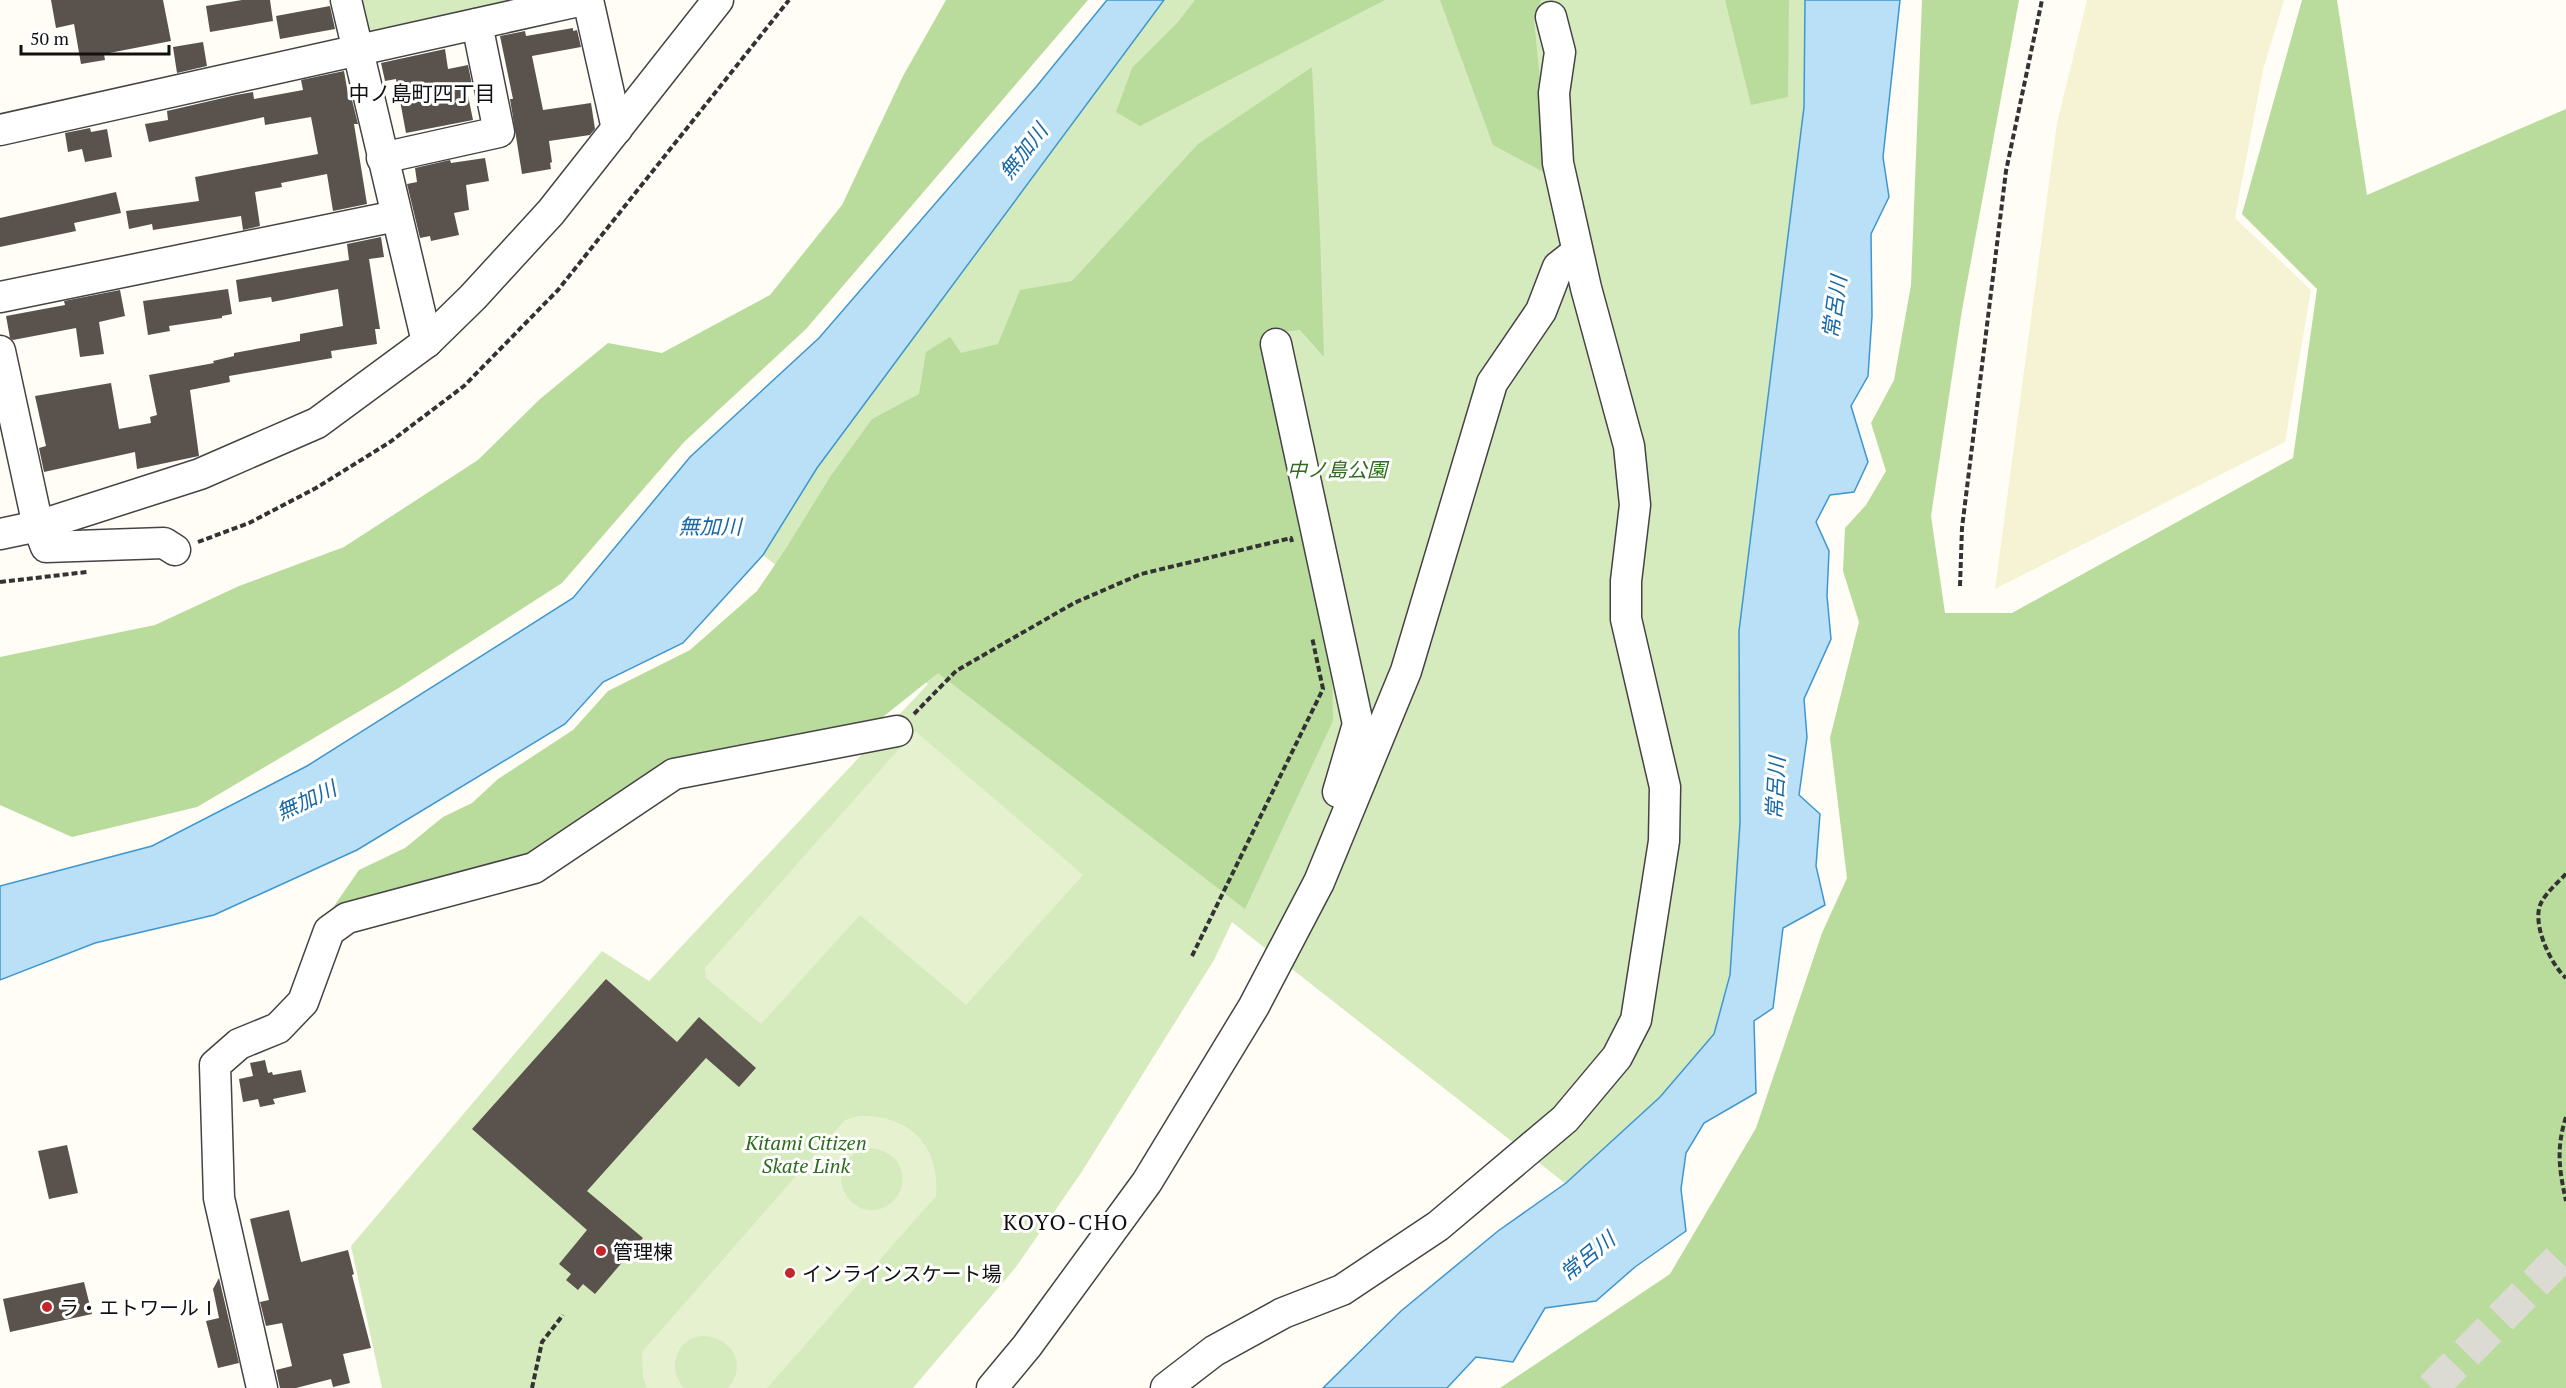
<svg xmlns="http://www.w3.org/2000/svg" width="2566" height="1388" viewBox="0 0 2566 1388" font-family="'PT Serif','Noto Sans JP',serif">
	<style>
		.farmland { fill: #f6f3d4 }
		.green { fill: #d5ebbd }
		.forest { fill: #b9dc9c }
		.pitch { fill: #e6f2cf; fill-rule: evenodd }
		.water { fill: #b9e0f7; stroke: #3f96cf; stroke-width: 1.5 }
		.building { fill: #5a524d }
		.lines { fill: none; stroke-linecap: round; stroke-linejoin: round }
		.highway-tunnel { stroke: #dbdad3; stroke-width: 33; stroke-dasharray: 33 16; stroke-linecap: butt }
		.minor-casing { stroke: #444; stroke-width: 33 }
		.path { stroke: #333; stroke-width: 4; stroke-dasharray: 6 3; stroke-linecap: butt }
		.minor { stroke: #fff; stroke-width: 30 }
		.poi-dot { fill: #c4262e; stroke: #fff; stroke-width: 2 }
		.labels { text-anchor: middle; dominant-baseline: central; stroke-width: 6; stroke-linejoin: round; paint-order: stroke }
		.park-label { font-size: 20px; font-style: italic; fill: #2f6b1f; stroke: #fff }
		.poi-label { font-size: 20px; fill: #111; stroke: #fff; text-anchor: start }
		.neighbourhood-label { font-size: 21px; fill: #111; stroke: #fff }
		.water-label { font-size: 21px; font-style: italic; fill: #1768a6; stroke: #fff }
		.quarter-label { font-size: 22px; letter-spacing: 1.5px; fill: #111; stroke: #fff }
	</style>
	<rect width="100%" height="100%" fill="#fffdf5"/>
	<polygon class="farmland" points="2087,0 2284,0 2263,70 2235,218 2311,290 2285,442 1995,589 2057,123"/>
	<g class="green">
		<polygon points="361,0 535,0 375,35 367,29"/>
		<polygon points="1164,0 1805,0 1804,107 1740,823 1730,975 1714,1034 1660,1097 1566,1184 1232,922 1214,960 1081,1173 1016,1267 913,1388 382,1388 351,1246 602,951 649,981 928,684 763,555 817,468"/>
	</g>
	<g class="forest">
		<polygon points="946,0 1088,0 806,329 684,442 562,583 397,689 197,807 72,837 0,805 0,657 155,625 239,586 344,547 478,460 540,399 608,343 662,353 770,295 842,205 903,76"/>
		<polygon points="1195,0 1385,0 1140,126 1116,112 1132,68 1177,23"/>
		<polygon points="1440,0 1541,0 1534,19 1549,175 1493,145"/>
		<polygon points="1725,0 1789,0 1788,97 1751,105"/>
		<polygon points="1922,0 2019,0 1962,310 1931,516 1945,613 2012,613 2293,458 2317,289 2242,214 2302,0 2337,0 2367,195 2566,109 2566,1388 1500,1388 1670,1274 1756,1128 1822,933 1847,878 1830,738 1859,622 1843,571 1845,528 1866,505 1886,471 1871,423 1894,380 1911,285"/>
		<polygon points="1312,67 1320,234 1324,357 1300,330 1264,334 1266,363 1332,650 1333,721 1245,909 938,673 879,720 671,767 531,862 332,909 359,870 405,848 443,817 472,803 498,779 573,730 608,691 690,650 757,591 785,550 830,477 872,419 919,394 926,352 950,337 961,353 998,344 1020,290 1072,281 1198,144"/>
	</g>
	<g class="pitch">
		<polygon points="915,731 1083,875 966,1005 860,915 761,1024 706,978 705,968"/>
		<path d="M859 1116C909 1114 940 1145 936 1196L767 1388H728C762 1346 689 1312 676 1358 673 1369 676 1379 684 1388H647L643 1377 642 1352 845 1120ZM865 1148C885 1147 906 1160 902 1184 901 1191 897 1198 891 1203 855 1231 814 1169 865 1148Z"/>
	</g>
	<g class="water">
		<polygon points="1107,0 1164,0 817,468 763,555 683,643 603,682 565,724 357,850 214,915 95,943 0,980 0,886 152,846 307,766 573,598 690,457 819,338 1036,87"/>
		<polygon points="1805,0 1900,0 1883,157 1889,197 1871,234 1872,316 1868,376 1851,406 1868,462 1854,492 1830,495 1816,522 1829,551 1827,596 1831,639 1804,699 1807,737 1799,795 1820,814 1816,866 1825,905 1783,928 1773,1008 1754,1021 1756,1093 1704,1123 1686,1153 1681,1189 1686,1231 1635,1267 1596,1301 1545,1308 1513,1362 1476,1357 1447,1388 1323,1388 1401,1311 1498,1231 1566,1183 1660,1097 1714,1034 1730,975 1740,823 1739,631 1804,107"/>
	</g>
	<g class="building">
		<polygon points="51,0 163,0 171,41 104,54 105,60 81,64 74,24 56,28"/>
		<polygon points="242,0 270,0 273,21 210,32 206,6"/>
		<polygon points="330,6 335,29 280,39 276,16"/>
		<polygon points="573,28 573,31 577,30 581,47 532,56 543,110 591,103 595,129 590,135 549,141 552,162 550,163 551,169 522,174 510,99 513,99 500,36 525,31 526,36"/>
		<polygon points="203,42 207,66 177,73 173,47"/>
		<polygon points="445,49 448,69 468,65 472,85 466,86 473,120 406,133 396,79 385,81 381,63"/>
		<polygon points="344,71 349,100 352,100 358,124 354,124 367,204 333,211 327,174 281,183 282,187 255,192 260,226 243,230 241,216 153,230 152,224 129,229 126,211 199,201 195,177 318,154 311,117 265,125 264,117 149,142 145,124 168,120 167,111 236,95 253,92 254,99 303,90 301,80"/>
		<polygon points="90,128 91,132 107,129 112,157 85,162 82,149 68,152 65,133"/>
		<polygon points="485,158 489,181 466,185 469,210 454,213 459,235 431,241 430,236 420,238 407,184 417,182 415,168 450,160 451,163"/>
		<polygon points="116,192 121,213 74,223 76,231 0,247 0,218"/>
		<polygon points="381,237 384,257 369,259 380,329 375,329 377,344 331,351 332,358 229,376 230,382 190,390 199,456 137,469 135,452 44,472 39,448 46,446 35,396 111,383 119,429 151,423 150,417 157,415 149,375 214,363 213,361 234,356 234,353 300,341 300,334 343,326 338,289 272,302 271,297 239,302 236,280 349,260 347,244"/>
		<polygon points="228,289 232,314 222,316 222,318 169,326 170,331 148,335 143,301"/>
		<polygon points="120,290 125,316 99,322 104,354 80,357 76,328 13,340 10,338 6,316 65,305 64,301"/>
		<polygon points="606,979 677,1042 699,1017 756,1068 739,1087 706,1058 587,1191 643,1238 595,1294 583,1284 578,1290 566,1280 571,1274 559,1264 587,1230 472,1129"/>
		<polygon points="265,1060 268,1073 272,1072 273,1075 301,1070 306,1092 273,1099 275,1104 260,1107 258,1099 243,1102 239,1079 253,1076 250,1063"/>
		<polygon points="67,1145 78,1193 49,1199 38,1151"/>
		<polygon points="289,1210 301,1262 348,1250 354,1274 352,1275 371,1348 343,1354 350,1383 333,1387 331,1379 296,1388 280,1388 276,1370 292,1366 282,1323 266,1326 260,1302 269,1300 250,1219"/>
		<polygon points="219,1278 239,1363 218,1368 206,1321 219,1318 213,1289"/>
		<polygon points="84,1282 92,1314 10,1332 3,1299"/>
	</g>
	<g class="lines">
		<polyline class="highway-tunnel" points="2432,1388 2566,1252"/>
		<g class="minor-casing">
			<g id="minor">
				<polyline points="346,0 427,342"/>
				<polyline points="588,0 617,129"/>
				<polyline points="0,130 583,0"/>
				<polyline points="382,158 499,132 477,24"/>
				<polyline points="0,297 396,216"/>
				<polyline points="1276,344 1358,724 1338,792"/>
				<polyline points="0,351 38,526 46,547 164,543 175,550"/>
				<polyline points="0,534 38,526 200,474 317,423 427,342 473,297 551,212 718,0"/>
				<polyline points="262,1388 219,1198 215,1065 239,1044 278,1028 303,1002 329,931 347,918 534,868 674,774 897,731"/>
				<polyline points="992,1388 1027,1346 1147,1182 1254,1006 1319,882 1406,671 1492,383 1541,311 1558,267 1577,252"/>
				<polyline points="1166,1388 1214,1351 1283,1313 1342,1290 1438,1226 1565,1119 1617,1057 1636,1020 1664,841 1665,787 1626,619 1626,581 1635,505 1629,446 1586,288 1558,163 1554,93 1560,52 1551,17"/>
			</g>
		</g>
		<g class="path">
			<polyline points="198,542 249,523 316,488 390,442 464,386 558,290 789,0"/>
			<polyline points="0,582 87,572"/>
			<polyline points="1960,586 1962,528 2006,171 2042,0"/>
			<polyline points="914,714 956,671 1074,603 1141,574 1291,538 1292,542"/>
			<path d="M2566 874C2558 882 2546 893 2541 903 2531 923 2551 965 2566 978"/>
			<polyline points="1192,956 1323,689 1312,637"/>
			<path d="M2566 1117C2556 1148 2559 1169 2566 1201"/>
			<polyline points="532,1388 542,1342 563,1315"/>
		</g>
		<use href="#minor" class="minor"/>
	</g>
	<g class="poi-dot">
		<circle cx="601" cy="1251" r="6"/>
		<circle cx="790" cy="1273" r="6"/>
		<circle cx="47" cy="1307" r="6"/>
	</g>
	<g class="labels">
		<g class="park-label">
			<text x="1337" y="469">中ノ島公園</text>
			<text x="806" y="1142">Kitami Citizen<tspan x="806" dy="23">Skate Link</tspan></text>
		</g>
		<g class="poi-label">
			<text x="613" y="1251">管理棟</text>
			<text x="802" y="1273">インラインスケート場</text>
			<text x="59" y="1307">ラ・エトワールⅠ</text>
		</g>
		<g class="neighbourhood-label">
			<text x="422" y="93">中ノ島町四丁目</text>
		</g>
		<g class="water-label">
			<text transform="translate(1023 151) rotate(-52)">無加川</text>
			<text transform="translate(1834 307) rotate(-82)">常呂川</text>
			<text x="710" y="526">無加川</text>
			<text transform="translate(1775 788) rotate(-87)">常呂川</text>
			<text transform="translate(306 800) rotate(-25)">無加川</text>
			<text transform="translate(1587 1256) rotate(-39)">常呂川</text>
		</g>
		<g class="quarter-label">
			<text x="1066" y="1221">KOYO-CHO</text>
		</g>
	</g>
	<path d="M21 45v9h148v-9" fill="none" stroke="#111111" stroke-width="3"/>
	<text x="30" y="45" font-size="18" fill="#111111" stroke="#ffffff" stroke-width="4.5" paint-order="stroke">50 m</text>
</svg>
